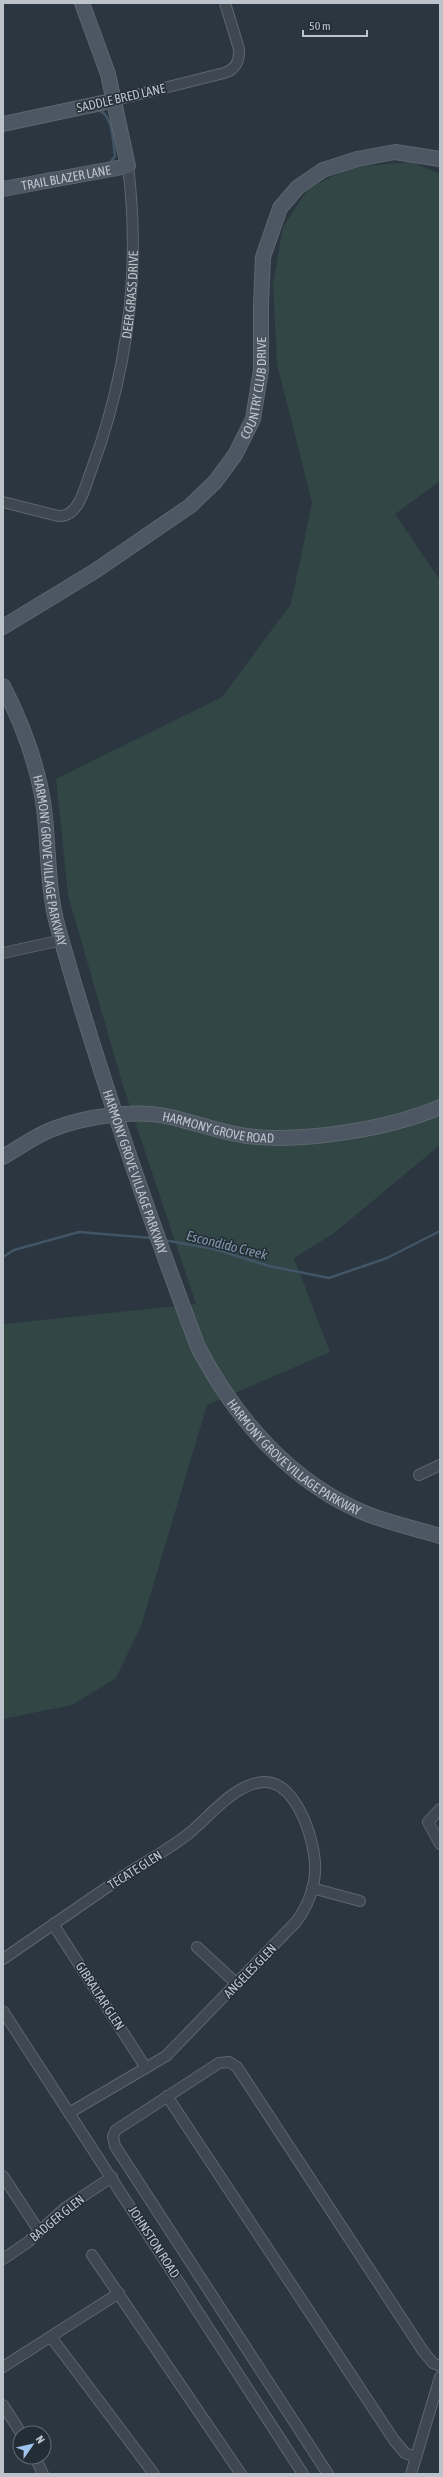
<svg xmlns="http://www.w3.org/2000/svg" width="443" height="2477" viewBox="0 0 443 2477" font-family="'Asap Condensed',sans-serif">
	<style>
		.green { fill: #314645 }
		.lines { fill: none; stroke-linecap: round; stroke-linejoin: round }
		.stream { stroke: #425567; stroke-width: 2.5 }
		.street-casing { stroke: #5d666e; stroke-width: 12 }
		.secondary-casing { stroke: #5d666e; stroke-width: 16 }
		.street { stroke: #3f4851; stroke-width: 10 }
		.secondary { stroke: #4d5763; stroke-width: 14 }
		.labels { text-anchor: middle; dominant-baseline: central; stroke-width: 3; stroke-linejoin: round; paint-order: stroke }
		.street-label { font-size: 13px; fill: #bcc3cb; stroke: #232d36 }
		.water-label { font-size: 14px; font-style: italic; fill: #8096aa; stroke: #232d36 }
	</style>
	<rect width="100%" height="100%" fill="#2b3640"/>
	<polygon class="green" points="411,162 440,174 440,481 395,514 440,580 440,1145 333,1234 294,1258 330,1352 207,1405 141,1626 116,1678 72,1705 3,1719 3,1324 196,1304 123,1086 68,895 56,779 222,697 291,604 312,503 277,364 273,284 283,227 308,189 351,167"/>
	<g class="lines">
		<g class="stream">
			<path d="M98 110C113 114 113 143 115 156L110 163"/>
			<polyline points="37,176 52,173"/>
			<polyline points="163,1240 214,1249 269,1266 329,1278 387,1258 440,1231"/>
			<polyline points="3,1257 14,1250 79,1232 152,1238"/>
		</g>
		<g class="street-casing">
			<g id="street">
				<path d="M116 100 224 73C235 70 240 61 239 49L225 3"/>
				<path id="s1" d="M3 502 58 516C79 518 85 486 91 471 128 372 141 271 128 166"/>
				<polyline points="3,953 62,940"/>
				<polyline points="419,1475 440,1465"/>
				<polyline points="440,1809 428,1822 440,1844"/>
				<polyline points="312,1888 360,1901"/>
				<polyline points="53,1924 146,2068"/>
				<polyline points="197,1947 237,1984"/>
				<path d="M3 1959C43 1931 84 1903 125 1875 148 1860 172 1848 193 1830 212 1813 237 1783 264 1782 298 1781 317 1846 315 1872 314 1891 307 1907 296 1922L166 2056 69 2113"/>
				<polyline points="3,2011 303,2474"/>
				<polyline points="167,2096 394,2440 405,2453 415,2457"/>
				<polyline points="3,2176 39,2231"/>
				<polyline points="92,2255 241,2474"/>
				<polyline points="3,2259 28,2242 65,2208 112,2177"/>
				<polyline points="51,2337 154,2474"/>
				<polyline points="3,2367 119,2293"/>
				<polyline points="3,2405 21,2433"/>
				<polyline points="35,2457 43,2474"/>
				<polyline points="328,2474 115,2146 113,2136 116,2130 219,2063 229,2062 237,2067 423,2351 433,2363 440,2366"/>
				<polyline points="411,2474 440,2377"/>
			</g>
		</g>
		<g class="secondary-casing">
			<g id="secondary">
				<polyline points="3,124 116,100"/>
				<path id="s2" d="M3 189 128 166 108 74 82 3"/>
				<path id="s3" d="M3 627 95 571 190 506 215 482 235 455 253 419 261 370V304L263 257 280 208 298 187 323 170 357 159 395 152 440 159"/>
				<path id="s4" d="M3 686C23 725 38 765 44 808 49 848 47 888 58 928 98 1070 146 1209 198 1347 235 1418 291 1483 367 1514 391 1523 416 1529 440 1536"/>
				<path id="s5" d="M3 1157C19 1148 36 1135 53 1129 86 1116 136 1109 170 1117 196 1123 220 1132 247 1136 303 1143 388 1129 440 1107"/>
			</g>
		</g>
		<use href="#street" class="street"/>
		<use href="#secondary" class="secondary"/>
	</g>
	<g class="labels">
		<g class="street-label">
			<text transform="translate(121 98) rotate(-13)">SADDLE BRED LANE</text>
			<text stroke="none"><textPath href="#s2" startOffset="64">TRAIL BLAZER LANE</textPath></text>
			<text stroke="none"><textPath href="#s1" startOffset="298">DEER GRASS DRIVE</textPath></text>
			<text stroke="none"><textPath href="#s3" startOffset="362">COUNTRY CLUB DRIVE</textPath></text>
			<text stroke="none"><textPath href="#s4" startOffset="182">HARMONY GROVE VILLAGE PARKWAY</textPath></text>
			<text stroke="none"><textPath href="#s5" startOffset="226">HARMONY GROVE ROAD</textPath></text>
			<text stroke="none"><textPath href="#s4" startOffset="506">HARMONY GROVE VILLAGE PARKWAY</textPath></text>
			<text stroke="none"><textPath href="#s4" startOffset="841">HARMONY GROVE VILLAGE PARKWAY</textPath></text>
			<text transform="translate(135 1870) rotate(-32)">TECATE GLEN</text>
			<text transform="translate(250 1971) rotate(-46)">ANGELES GLEN</text>
			<text transform="translate(100 1996) rotate(57)">GIBRALTAR GLEN</text>
			<text transform="translate(57 2218) rotate(-39)">BADGER GLEN</text>
			<text transform="translate(154 2242) rotate(57)">JOHNSTON ROAD</text>
		</g>
		<g class="water-label">
			<text transform="translate(227 1245) rotate(14)">Escondido Creek</text>
		</g>
	</g>
	<rect width="443" height="2477" fill="none" stroke="#bcc3cb" stroke-width="8"/>
	<g transform="translate(32 2445) rotate(56)"><circle r="19" fill="#232d36" stroke="#606972"/>
	<path d="M0-3L7 15L0 10L-7 15Z" fill="#9ec4ed"/>
	<text y="-6" font-size="11" font-weight="bold" text-anchor="middle" fill="#bcc3cb">N</text>
	</g>
	<path d="M303 30v6h64v-6" fill="none" stroke="#bcc3cb" stroke-width="2"/>
	<text x="309" y="30" font-size="12" fill="#bcc3cb" stroke="#232d36" stroke-width="3" paint-order="stroke">50 m</text>
</svg>
